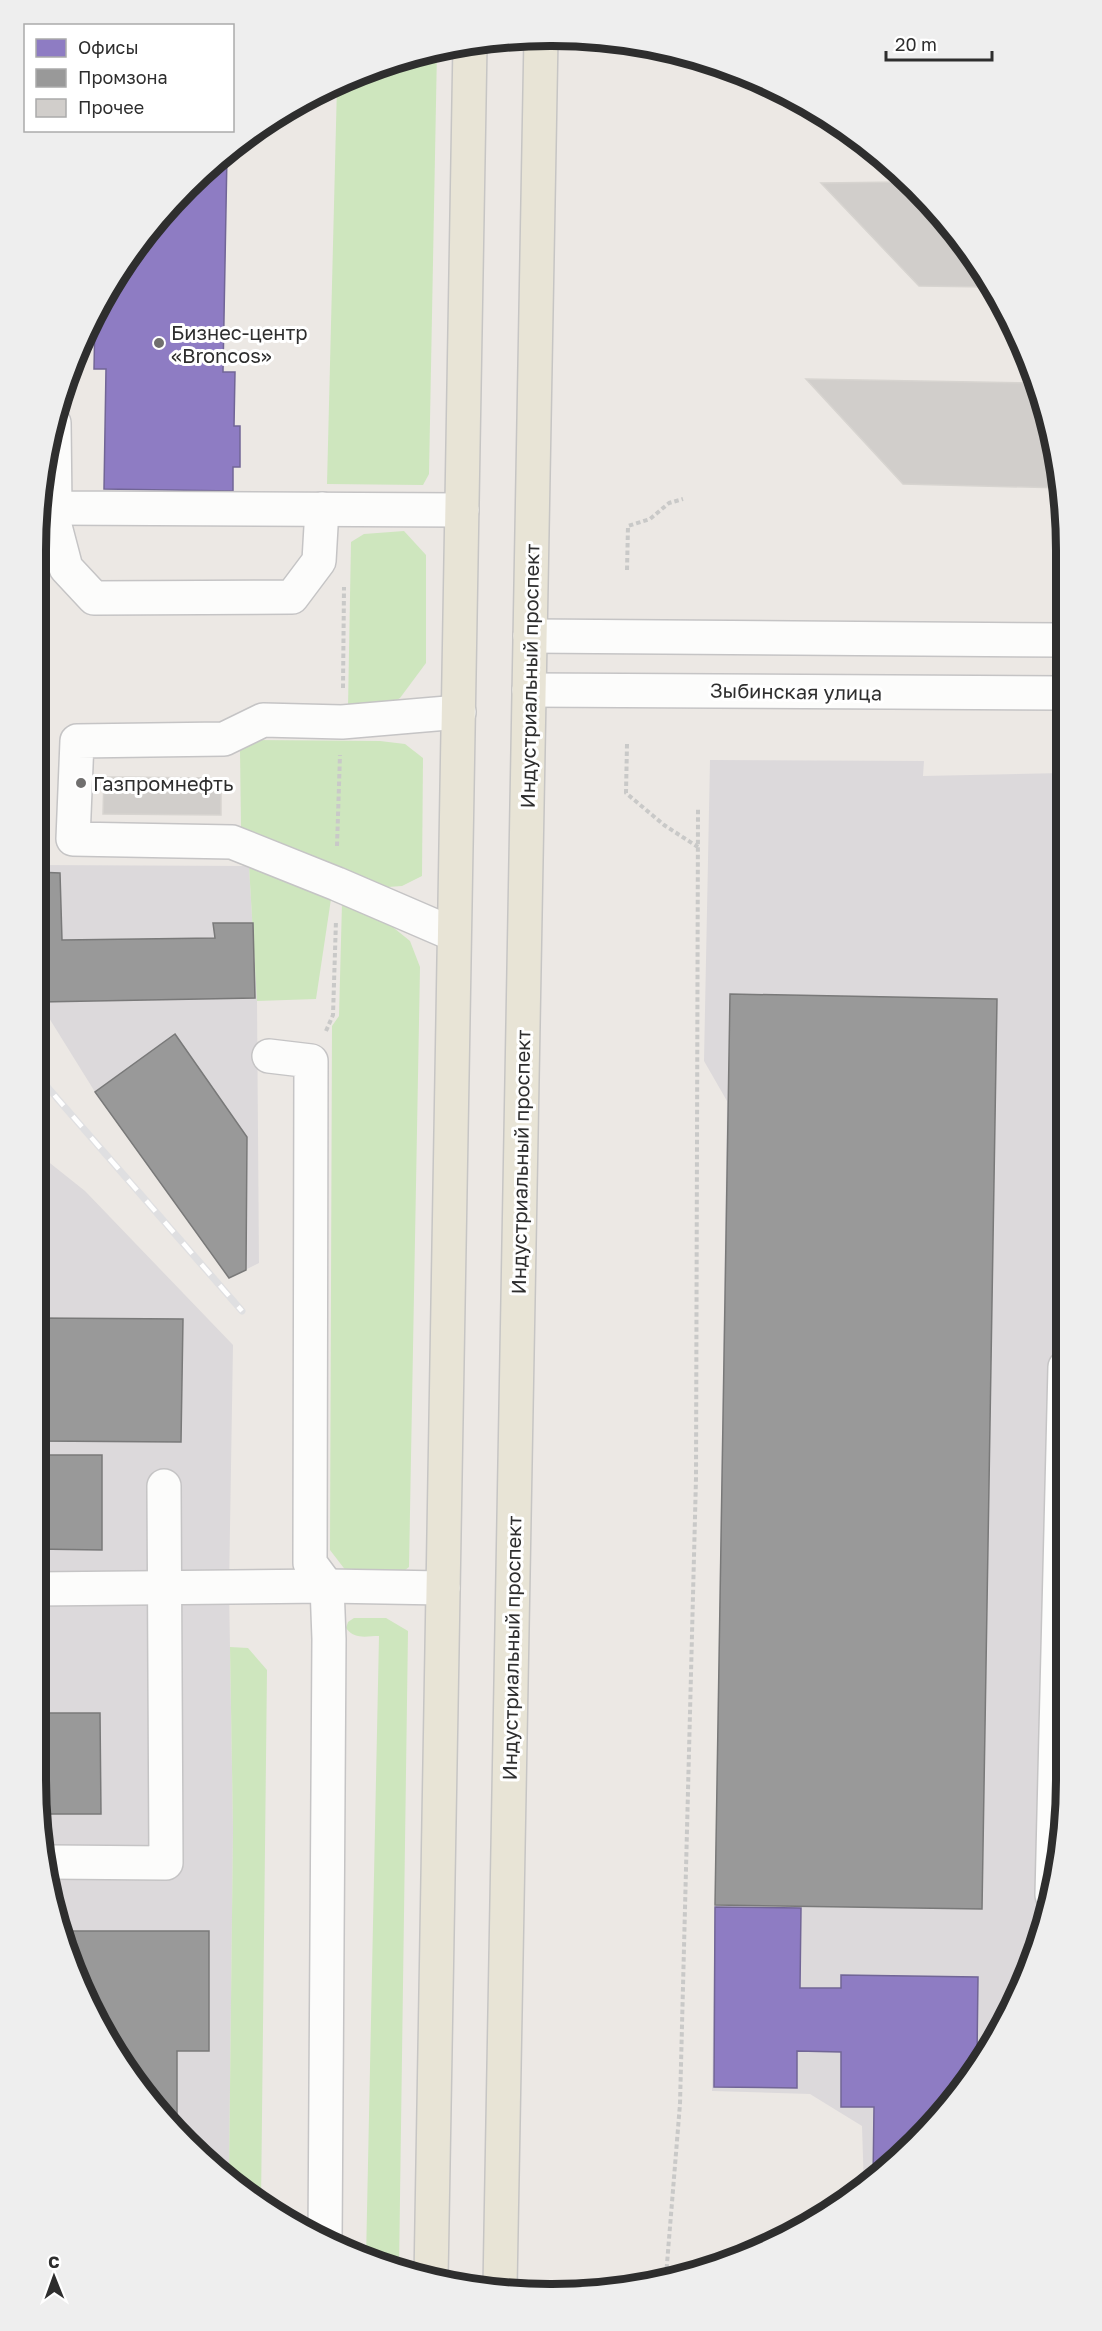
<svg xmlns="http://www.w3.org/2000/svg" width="1102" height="2331" viewBox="0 0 1102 2331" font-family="'Golos Text',sans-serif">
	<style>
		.industrial { fill: #dcd9db }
		.green { fill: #cee6be }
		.offices { fill: #8e7cc3; stroke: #716596; stroke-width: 1.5 }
		.industry { fill: #999; stroke: #797979; stroke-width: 1.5 }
		.building { fill: #d1cecb; stroke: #d7d4d0; stroke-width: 1.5 }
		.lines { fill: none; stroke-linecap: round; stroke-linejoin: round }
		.minor-casing { stroke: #c5c4c5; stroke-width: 36 }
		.major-casing { stroke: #c6c5c4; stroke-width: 36 }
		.path { stroke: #c9c9c8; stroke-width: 4; stroke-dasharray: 4.5 3; stroke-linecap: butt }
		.minor { stroke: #fcfcfb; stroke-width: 33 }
		.major { stroke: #e8e4d6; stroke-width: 33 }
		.rail-casing { stroke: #dfdfe1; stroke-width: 7 }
		.rail { stroke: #fff; stroke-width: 4.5; stroke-dasharray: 14; stroke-linecap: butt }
		.poi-dot { fill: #706f6e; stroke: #fff; stroke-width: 2 }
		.labels { text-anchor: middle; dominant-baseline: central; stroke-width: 6; stroke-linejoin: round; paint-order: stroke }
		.poi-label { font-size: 20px; fill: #2e2e2e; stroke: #fff; text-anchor: start }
		.street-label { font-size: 20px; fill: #2e2e2e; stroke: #fff }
		.rim { fill: none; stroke: #2e2e2e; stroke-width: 8 }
	</style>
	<rect width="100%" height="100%" fill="#ece8e4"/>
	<g class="industrial">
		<polygon points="710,760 924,761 923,776 1063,773 1066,1780 1056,1881 1027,1977 938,2120 864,2189 862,2126 810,2094 712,2091 727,1101 704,1061"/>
		<polygon points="36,865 249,866 257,1001 259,1263 229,1278 95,1092 36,997"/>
		<polygon points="36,1152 85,1191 233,1345 229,1588 233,1829 229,2175 143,2094 63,1946 36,1780"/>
	</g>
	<g class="green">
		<polygon points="437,50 429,474 423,485 327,484 337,85 354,75"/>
		<polygon points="404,531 426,555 426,663 400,698 385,707 348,707 351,542 364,534"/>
		<polygon points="255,740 380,741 405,744 423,758 422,876 402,886 388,887 247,836 241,827 240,751"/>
		<polygon points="249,866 331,899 316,999 257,1001"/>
		<polygon points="342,903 384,920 410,941 420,967 409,1567 401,1573 350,1576 330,1550 332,1026 339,1016"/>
		<path d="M354 1618H386L408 1631 399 2269 366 2259 379 1636C366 1636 355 1640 346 1628L348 1622Z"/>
		<polygon points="230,1647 248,1648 267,1670 261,2205 229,2175 233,1829"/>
	</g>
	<g class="offices">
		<polygon points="227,154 223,372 235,372 234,426 240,426 240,467 233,467 233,491 104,489 106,369 94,369 95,317 123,265 187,187"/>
		<polygon points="715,1907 801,1908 800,1988 841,1988 841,1975 978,1977 977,2057 938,2120 873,2181 874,2107 841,2107 841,2052 797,2051 797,2088 714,2087"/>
	</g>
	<g class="industry">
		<polygon points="36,872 60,873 62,940 215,938 213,923 253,923 255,998 40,1002 36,996"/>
		<polygon points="730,994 997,999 982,1909 715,1905"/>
		<polygon points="175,1034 247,1137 246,1270 229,1278 95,1092"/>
		<polygon points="36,1318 183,1319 181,1442 36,1441"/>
		<polygon points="36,1455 102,1455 102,1550 36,1549"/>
		<polygon points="36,1713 100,1713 101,1814 42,1814 36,1780"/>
		<polygon points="61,1931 209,1931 209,2051 177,2051 177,2126 143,2094 91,1997 91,1992 88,1992 63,1946"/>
	</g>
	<g class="building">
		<polygon points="904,182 960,238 988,287 919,286 821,183"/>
		<polygon points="806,379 1035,383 1062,488 903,484"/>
		<rect x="36" y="747" width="11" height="74"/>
		<polygon points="104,777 221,778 221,815 103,814"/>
	</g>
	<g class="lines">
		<g class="minor-casing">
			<g id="minor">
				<polyline points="54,423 55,508 462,510"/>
				<polyline points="55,508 55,526 66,568 94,598 292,597 319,561 322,509"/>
				<polyline points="530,636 1062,640"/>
				<polyline points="529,690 1062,693"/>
				<polyline points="453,934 337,884 232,842 73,839 77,741 224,739 263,720 342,722 459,712"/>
				<polyline points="269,1056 311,1061 310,1563 327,1586 329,1639 325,2241"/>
				<polyline points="36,1589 327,1586 443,1588"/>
				<polyline points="50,1862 166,1863 164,1486"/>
				<polyline points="1052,1895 1065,1367"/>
			</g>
		</g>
		<g class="major-casing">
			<g id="major">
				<polyline points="431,2279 470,44"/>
				<polyline points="500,2287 541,37"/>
			</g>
		</g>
		<g class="path">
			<polyline points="627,570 628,526 650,519 669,503 683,499"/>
			<polyline points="343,688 344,587"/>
			<polyline points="627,744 626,793 664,825 698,847"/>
			<polyline points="337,846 340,755"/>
			<polyline points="326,1031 333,1015 336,920"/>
			<polyline points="666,2276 680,2104 696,1478 698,809"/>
		</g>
		<use href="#minor" class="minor"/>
		<use href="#major" class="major"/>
		<g class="rail-casing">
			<polyline id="rail" points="36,1074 242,1311"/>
		</g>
		<use href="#rail" class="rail"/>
	</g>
	<g class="poi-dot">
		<circle cx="159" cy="343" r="6"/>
		<circle cx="81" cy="783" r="6"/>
	</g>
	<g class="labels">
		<g class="poi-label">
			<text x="171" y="332">Бизнес-центр<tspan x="171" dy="23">«Broncos»</tspan></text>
			<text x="93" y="783">Газпромнефть</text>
		</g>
		<g class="street-label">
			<text transform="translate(529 676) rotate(-89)">Индустриальный проспект</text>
			<text transform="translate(796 691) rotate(1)">Зыбинская улица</text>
			<text transform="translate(520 1162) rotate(-89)">Индустриальный проспект</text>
			<text transform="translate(511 1648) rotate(-89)">Индустриальный проспект</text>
		</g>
	</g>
	<path d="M0 0H1102V2331H0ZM550 46H552A504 504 0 0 1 1056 550V1780A504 504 0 0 1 552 2284H550A504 504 0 0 1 46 1780V550A504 504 0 0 1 550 46Z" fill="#eee" fill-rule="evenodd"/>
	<path class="rim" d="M550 46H552A504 504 0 0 1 1056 550V1780A504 504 0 0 1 552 2284H550A504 504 0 0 1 46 1780V550A504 504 0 0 1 550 46Z"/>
	<rect x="24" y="24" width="210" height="108" fill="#ffffff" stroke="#ababab" stroke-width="1.5"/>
	<rect x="36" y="39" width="30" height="18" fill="#8e7cc3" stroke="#ababab" stroke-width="1.5"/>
	<text x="78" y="54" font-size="18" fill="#2e2e2e">Офисы</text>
	<rect x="36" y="69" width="30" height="18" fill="#999999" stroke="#ababab" stroke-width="1.5"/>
	<text x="78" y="84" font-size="18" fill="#2e2e2e">Промзона</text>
	<rect x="36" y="99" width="30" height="18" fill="#d1cecb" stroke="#ababab" stroke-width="1.5"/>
	<text x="78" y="114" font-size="18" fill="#2e2e2e">Прочее</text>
	<g transform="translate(54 2277) rotate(359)" stroke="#ffffff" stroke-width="4.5" paint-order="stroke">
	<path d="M0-4.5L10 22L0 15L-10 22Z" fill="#2e2e2e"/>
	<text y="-9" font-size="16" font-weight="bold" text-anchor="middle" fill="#2e2e2e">С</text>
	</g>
	<path d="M886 51v9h106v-9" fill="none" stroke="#2e2e2e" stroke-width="3"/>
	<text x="895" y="51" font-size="18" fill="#2e2e2e" stroke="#ffffff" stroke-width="4.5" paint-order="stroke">20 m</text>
</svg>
